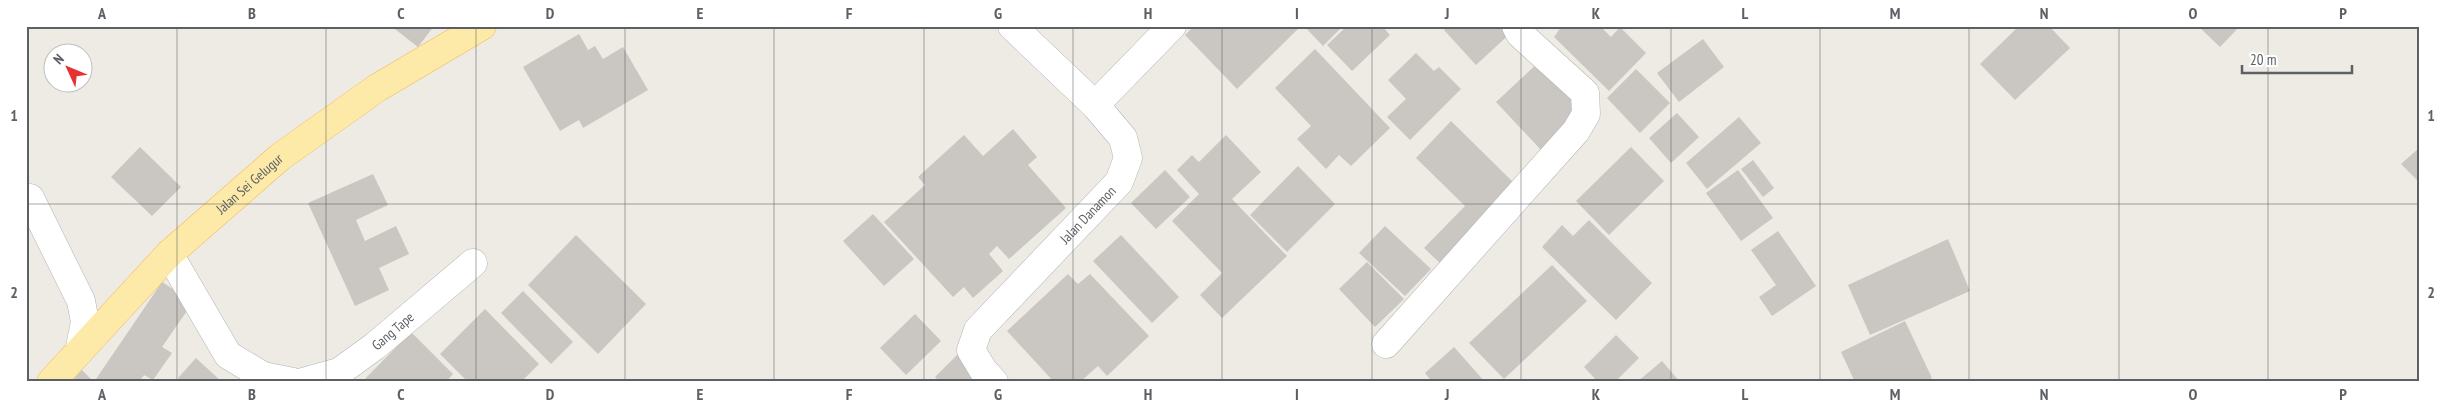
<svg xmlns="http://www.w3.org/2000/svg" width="2445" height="408" viewBox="0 0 2445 408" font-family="'PT Sans Narrow',sans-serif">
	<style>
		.building { fill: #cac6c1 }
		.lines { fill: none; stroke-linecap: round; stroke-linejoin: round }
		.minor-casing { stroke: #b1b5b9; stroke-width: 29 }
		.major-casing { stroke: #efbb5c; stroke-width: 29 }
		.minor { stroke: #fff; stroke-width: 28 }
		.major { stroke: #fdeaa9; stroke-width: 28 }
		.grid { fill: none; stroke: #5c6064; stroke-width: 1; stroke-opacity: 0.55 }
		.labels { text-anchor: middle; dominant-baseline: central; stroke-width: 5; stroke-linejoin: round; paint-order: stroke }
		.street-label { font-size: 14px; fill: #5c6064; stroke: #fff }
		.neatline { fill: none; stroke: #5c6064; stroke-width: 2 }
		.grid-label { font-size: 16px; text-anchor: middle; font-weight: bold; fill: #5c6064 }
	</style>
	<rect width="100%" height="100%" fill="#eeebe4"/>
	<g class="building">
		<polygon points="391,26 434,26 418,47"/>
		<polygon points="1194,26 1301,26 1237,89 1185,35"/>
		<polygon points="1304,26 1343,26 1323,46"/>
		<polygon points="1347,26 1382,26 1390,35 1352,71 1327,45"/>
		<polygon points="1448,26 1513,26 1515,29 1476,65 1444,30"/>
		<polygon points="1562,26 1600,26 1611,37 1620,27 1646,53 1609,91 1554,37"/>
		<polygon points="2019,26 2049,26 2070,48 2015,100 1980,64"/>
		<polygon points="2198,26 2240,26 2220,47"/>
		<polygon points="579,34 588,50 595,46 603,59 623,47 648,90 583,128 579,120 560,131 523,67"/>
		<polygon points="1703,39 1724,67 1679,102 1657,73"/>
		<polygon points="1315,49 1390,128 1351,166 1339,155 1326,169 1297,139 1311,126 1275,88"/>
		<polygon points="1416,53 1434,71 1439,67 1461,89 1410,140 1387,117 1406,99 1388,80"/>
		<polygon points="1541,60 1586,109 1541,150 1496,102"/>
		<polygon points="1636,69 1670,103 1640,133 1607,98"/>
		<polygon points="1677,113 1699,137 1671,163 1649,138"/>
		<polygon points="1739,117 1761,143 1707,189 1686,163"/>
		<polygon points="1451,121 1517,186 1441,264 1424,248 1465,206 1416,158"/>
		<polygon points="1013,129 1037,157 1028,165 1066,208 1009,259 997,246 989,254 1003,271 973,298 964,287 953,297 884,222 925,185 918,177 964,135 983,156"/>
		<polygon points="1226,135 1261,172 1232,199 1287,256 1222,318 1200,295 1222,273 1172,221 1199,194 1177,170 1192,155 1199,162"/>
		<polygon points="140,147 181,187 152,216 111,177"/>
		<polygon points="1631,147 1664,181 1609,235 1576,201"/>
		<polygon points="2419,148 2419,182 2401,164"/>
		<polygon points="1753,160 1774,188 1763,197 1741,169"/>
		<polygon points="1298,166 1335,204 1287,252 1250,215"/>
		<polygon points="1165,170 1190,197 1156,229 1131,203"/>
		<polygon points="1738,170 1773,218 1741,241 1706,193"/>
		<polygon points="373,174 388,205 356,220 365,241 396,226 409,254 379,268 389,290 355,306 308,203"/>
		<polygon points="873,214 914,259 884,286 843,241"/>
		<polygon points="1589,220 1652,283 1616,320 1542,247 1562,225 1573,236"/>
		<polygon points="1385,226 1431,269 1405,296 1359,253"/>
		<polygon points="1778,231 1816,286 1772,316 1759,297 1776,285 1751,250"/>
		<polygon points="576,235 646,304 598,354 528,285"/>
		<polygon points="1121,235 1179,297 1152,323 1093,261"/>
		<polygon points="1948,239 1970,291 1870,335 1848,285"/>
		<polygon points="1367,262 1404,299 1375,327 1339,289"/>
		<polygon points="1552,265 1587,301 1504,379 1469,343"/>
		<polygon points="1068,274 1078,284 1090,274 1149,336 1107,376 1098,366 1080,382 1054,382 1007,331"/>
		<polygon points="162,282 193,302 162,347 172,353 153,380 144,375 139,382 99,382 96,379"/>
		<polygon points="523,291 573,342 551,364 501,313"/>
		<polygon points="485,309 539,364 521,382 468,382 440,354"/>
		<polygon points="915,314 941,341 906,375 880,348"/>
		<polygon points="1905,321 1932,378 1925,382 1855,382 1841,352"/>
		<polygon points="411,332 453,374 446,382 362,382"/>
		<polygon points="1616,335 1639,358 1615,382 1598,382 1584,367"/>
		<polygon points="1454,347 1485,382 1432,382 1425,373"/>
		<polygon points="961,351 976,382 940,382 935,377"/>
		<polygon points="196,358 222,382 183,382 178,378"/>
		<polygon points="1662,361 1680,382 1637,382"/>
		<polygon points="82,370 94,382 71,382"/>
	</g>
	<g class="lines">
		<g class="minor-casing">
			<g id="minor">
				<polyline points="1095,105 1172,26"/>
				<polyline points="30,198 81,301 85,322 79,352"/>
				<polyline points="169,254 228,355 263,376 293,382"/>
				<polyline points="1386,344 1576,131 1586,114 1585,93 1520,34 1516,26"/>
				<path id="s1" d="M303 382 339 372 375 346 473 263"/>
				<path id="s2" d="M994 382 983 370 971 350 978 330 1119 182 1128 158 1123 138 1095 105 1012 26"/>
			</g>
		</g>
		<g class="major-casing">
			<g id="major">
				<path id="s3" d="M51 382 169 254 280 157 377 88 482 26"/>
			</g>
		</g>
		<use href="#minor" class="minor"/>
		<use href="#major" class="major"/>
	</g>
	<path class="grid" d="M177 26V382M326 26V382M476 26V382M625 26V382M774 26V382M924 26V382M1073 26V382M1222 26V382M1372 26V382M1521 26V382M1671 26V382M1820 26V382M1969 26V382M2119 26V382M2268 26V382M26 204H2419"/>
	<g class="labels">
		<g class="street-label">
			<text stroke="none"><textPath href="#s3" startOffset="281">Jalan Sei Gelugur</textPath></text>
			<text stroke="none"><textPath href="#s2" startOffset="220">Jalan Danamon</textPath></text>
			<text stroke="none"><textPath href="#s1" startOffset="105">Gang Tape</textPath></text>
		</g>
	</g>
	<rect width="2445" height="408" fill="none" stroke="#ffffff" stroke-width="55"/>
	<g transform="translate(68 68) rotate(314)"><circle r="24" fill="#ffffff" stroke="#bebfc1"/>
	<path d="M0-4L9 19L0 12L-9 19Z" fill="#e63332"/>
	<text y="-8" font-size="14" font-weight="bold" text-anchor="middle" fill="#5c6064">N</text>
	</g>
	<path d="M2242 65v8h110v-8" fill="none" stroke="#5c6064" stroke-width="2.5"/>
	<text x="2250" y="65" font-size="15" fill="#5c6064" stroke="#ffffff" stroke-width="4" paint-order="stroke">20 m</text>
	<rect x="28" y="28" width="2390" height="352" class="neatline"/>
	<g class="grid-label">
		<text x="102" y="19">A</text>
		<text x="252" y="19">B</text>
		<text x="401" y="19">C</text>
		<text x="550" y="19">D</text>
		<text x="700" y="19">E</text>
		<text x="849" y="19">F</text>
		<text x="998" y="19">G</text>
		<text x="1148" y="19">H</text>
		<text x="1297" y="19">I</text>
		<text x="1447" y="19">J</text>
		<text x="1596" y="19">K</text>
		<text x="1745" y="19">L</text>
		<text x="1895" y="19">M</text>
		<text x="2044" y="19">N</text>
		<text x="2193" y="19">O</text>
		<text x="2343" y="19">P</text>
		<text x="14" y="121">1</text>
		<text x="2431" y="121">1</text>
		<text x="14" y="298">2</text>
		<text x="2431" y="298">2</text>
		<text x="102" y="400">A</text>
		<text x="252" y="400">B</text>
		<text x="401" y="400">C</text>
		<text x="550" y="400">D</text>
		<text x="700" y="400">E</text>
		<text x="849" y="400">F</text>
		<text x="998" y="400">G</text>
		<text x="1148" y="400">H</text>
		<text x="1297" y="400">I</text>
		<text x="1447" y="400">J</text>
		<text x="1596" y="400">K</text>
		<text x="1745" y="400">L</text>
		<text x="1895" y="400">M</text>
		<text x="2044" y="400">N</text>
		<text x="2193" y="400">O</text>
		<text x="2343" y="400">P</text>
	</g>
</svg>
